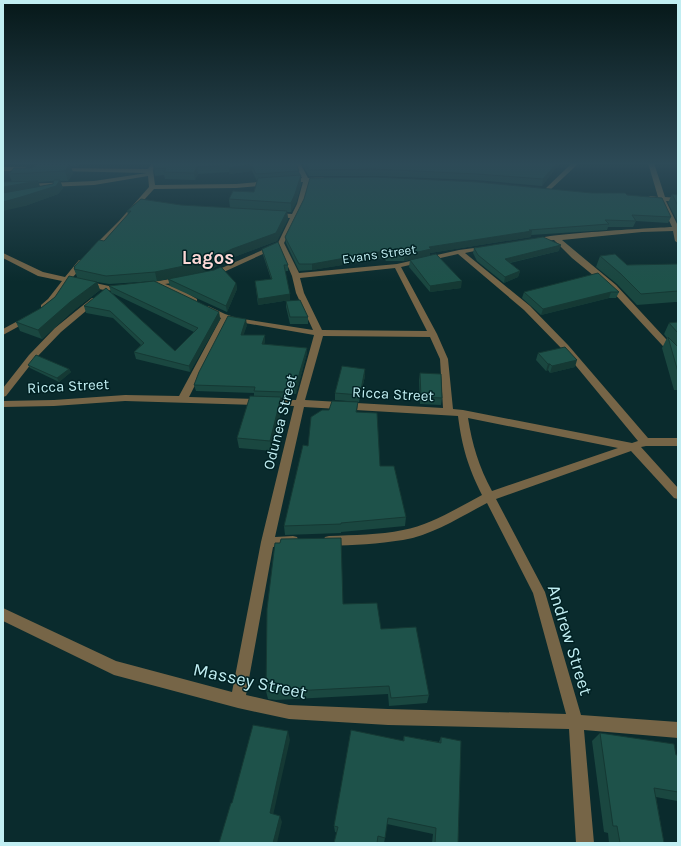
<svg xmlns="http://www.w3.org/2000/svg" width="681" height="846" viewBox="0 0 681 846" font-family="Karla,sans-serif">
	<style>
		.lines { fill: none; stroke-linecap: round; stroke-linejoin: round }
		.street { fill: #766547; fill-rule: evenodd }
		.wall { fill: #1a4740; fill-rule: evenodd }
		.shaded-wall { fill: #153934 }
		.building { fill: #1e524a; stroke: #153934 }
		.labels { text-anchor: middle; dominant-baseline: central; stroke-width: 3; stroke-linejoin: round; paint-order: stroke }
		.far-street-label { font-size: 13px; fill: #c1eef2; stroke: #012123 }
		.street-label { font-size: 15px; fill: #c1eef2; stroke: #012123 }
		.near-street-label { font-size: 18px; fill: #c1eef2; stroke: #012123 }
		.far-town-label { font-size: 19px; font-weight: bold; fill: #fbd7d5; stroke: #012123 }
	</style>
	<rect width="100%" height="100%" fill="#0a2b2d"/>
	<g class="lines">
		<g class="street">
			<polygon points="152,163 158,163 153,170 155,185 236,184 269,181 272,183 269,185 236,188 154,189 123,223 95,251 91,251 91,249 119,221 149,187 148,176 94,185 3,189 3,185 94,181 147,173 57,171 57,169 59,168 148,169"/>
			<path d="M294 163H300L308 178 323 177 326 179 323 181 309 182 303 204 284 243 299 273 397 264 459 250 489 246V248L465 253 530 306 568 345 648 438H678V446H646L641 447 678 488V499L674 498 631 451 496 499 545 592 581 715 678 722V738L584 730 594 843H576L569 729 388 725 289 719 238 708 114 675 3 621V608L116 661 232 692 261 542 294 406 125 401 54 406 3 407V401L54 400 125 395 179 396 221 318 205 310 204 308 208 306 225 314 237 318 313 330 296 293 292 276 278 243 290 218 274 217 271 215 274 213 292 214 297 204 303 182 289 183 286 181 289 179 302 178ZM458 254 524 310 562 349 638 441 632 443 463 410 453 409 448 359 437 334 401 267ZM395 268 427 331 322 330 304 293 300 278ZM228 320 314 335 296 400 189 397ZM323 336 430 337 440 359 443 408 305 400ZM304 407 458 416C462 447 468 467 482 495 457 508 431 525 403 530 379 535 354 535 329 536L325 537 323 541 325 545 329 546C354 545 378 544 403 540 433 535 460 517 487 503L533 593 566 714 388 709 289 705 246 695 273 547 297 545 299 541 297 537 293 536 275 537ZM468 418 618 448 492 491C479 467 472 444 468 418Z"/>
			<polygon points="572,163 579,163 549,191 545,191 545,189"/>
			<path d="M648 163H654L665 197 678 198V202L666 201 678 226V243L675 241 673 231 642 232 562 240 616 285 678 352V360L675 359 610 289 572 258 554 240 535 242 532 240C540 234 653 228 672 227L660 201 650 200 647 198 650 196 658 197Z"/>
			<polygon points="3,167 25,167 28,169 25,171 3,171"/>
			<polygon points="274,245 277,247 276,248 215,276 212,276 208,274"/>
			<path d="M3 253 43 272 65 277 79 260H85V264L72 278 109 286 123 285 127 287C116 296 82 285 68 282L54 303 47 309H41V305L48 299 62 281 38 276 3 258Z"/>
			<path d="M182 277 186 279 185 281 165 284 180 289 197 299V303C185 305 168 284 147 287L143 285 147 283Z"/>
			<polygon points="92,298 95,298 99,300 61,332 35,359 6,396 3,397 3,388 29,355 55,328"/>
			<polygon points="27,316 30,316 34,318 3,335 3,329"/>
		</g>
	</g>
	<g class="wall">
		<path d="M50 163H80L78 167 71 166 73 173 68 181H60L63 188 58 194 25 206 12 182 9 174 50 164ZM54 181 53 184 40 187 38 182Z"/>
		<polygon points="296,163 299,171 300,175 301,175 301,184 296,203 291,212 287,212 288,219 277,241 234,257 210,270 157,281 109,284 97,282 100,290 73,311 42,339 20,331 16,322 41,308 55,297 77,277 74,269 74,267 104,241 128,215 127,211 181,205 230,208 229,199 254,192 257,181 252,171 229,174 229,172 198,174 195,180 165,179 164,175 155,176 153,164"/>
		<polygon points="301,163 560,163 542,186 476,180 375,176 309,176"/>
		<polygon points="592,193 627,195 671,217 668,223 636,221 633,227 608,227 607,230 531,235 531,237 430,253 430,255 404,261 386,261 384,258 312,270 299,271 286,243 285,237"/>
		<polygon points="672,194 678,195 678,223 668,203"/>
		<polygon points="474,248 559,251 510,263 520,271 518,277 504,283 477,261 473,253"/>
		<polygon points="262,249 288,265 288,271 285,271 290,300 258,305 255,281 271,279 263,255"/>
		<polygon points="600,256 627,265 678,264 678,302 675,302 637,305 617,284 596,267"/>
		<polygon points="410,260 461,288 430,292 409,267"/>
		<polygon points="214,270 236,283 237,289 227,312 170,286 168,279"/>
		<path d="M109 286 219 312 220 319 190 372 136 359 134 352 141 345 113 318 86 313 84 306 111 292ZM112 293 194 332 175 351Z"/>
		<polygon points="524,292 619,292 616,298 609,298 541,315 522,298"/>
		<polygon points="286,301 308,317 308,324 290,324 286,307"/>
		<polygon points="678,322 678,390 674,390 662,348 667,338 664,334 669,323"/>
		<polygon points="247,325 243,335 265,341 264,344 307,348 307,353 296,394 286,393 284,398 281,398 282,407 272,451 239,448 237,438 254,396 254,393 196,391 194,385"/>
		<polygon points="538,353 575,367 550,373 548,370 546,371 536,360"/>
		<polygon points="28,365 69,369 71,372 59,382 30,368"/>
		<polygon points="420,373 442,398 441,405 420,404 419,380"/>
		<polygon points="365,376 359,402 335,400 335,393"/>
		<polygon points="357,412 380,466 406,517 405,526 341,532 341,533 285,535 284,526 308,446"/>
		<polygon points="280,543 343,604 381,629 429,695 427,703 389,706 388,694 276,700 268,699 266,691"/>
		<polygon points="600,733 678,755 678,803 677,801 656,797 664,843 666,843 609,843 608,833 604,832 592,741"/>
		<polygon points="404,736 439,742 441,737 458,843 432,843 433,834 387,824 385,838 384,843 380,843 335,832 334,826 403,741"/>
	</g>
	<g class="shaded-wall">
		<polygon points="77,163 80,163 78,167"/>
		<polygon points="557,163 560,163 542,186 543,179"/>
		<polygon points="70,164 73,173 68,181 65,171"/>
		<polygon points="251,164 252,171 229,174 229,168"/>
		<polygon points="197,167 198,174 195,180 194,173"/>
		<polygon points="301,175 301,184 296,203 291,212 291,203"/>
		<polygon points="60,180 63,188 58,194 25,206 3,211 3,202 56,186"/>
		<polygon points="38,181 41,189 3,195 3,187"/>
		<polygon points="287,211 288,219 277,241 234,257 210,270 157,281 155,272"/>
		<polygon points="532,231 531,237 430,253 430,255 404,261 405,255 429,247"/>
		<polygon points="561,245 559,251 504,264 505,259"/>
		<polygon points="384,251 384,258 312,270 312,264"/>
		<polygon points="520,271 518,277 504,283 505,277"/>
		<polygon points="462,281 461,288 430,292 430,286"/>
		<polygon points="97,282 100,290 73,311 42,339 38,330 70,302"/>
		<polygon points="236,283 237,289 227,312 226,306"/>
		<polygon points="611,292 609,298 541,315 543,309"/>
		<polygon points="290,294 290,300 258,305 258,299"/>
		<polygon points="219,312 220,319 190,372 189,366"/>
		<polygon points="246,319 247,325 242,340 241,335"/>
		<polygon points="265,335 265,341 263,350 262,344"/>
		<polygon points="307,348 307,353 296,394 295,388"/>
		<polygon points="577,360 575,367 550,373 552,366"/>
		<polygon points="548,364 550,364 548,370 546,371"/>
		<polygon points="69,369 71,372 59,382 57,378"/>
		<polygon points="365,369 365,376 359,402 360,395"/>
		<polygon points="285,388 286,393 284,398 284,392"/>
		<polygon points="281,397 282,407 272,451 270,441"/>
		<polygon points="358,402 357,412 356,412"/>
		<polygon points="288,731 290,740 272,820 270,813"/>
		<polygon points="280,816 282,822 277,843 273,843"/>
	</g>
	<g class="building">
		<polygon points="154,163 296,163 299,171 256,174 251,164 229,168 228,165 197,167 194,173 164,172 166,168 154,169"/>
		<polygon points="305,163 557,163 543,179 477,174 375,169 309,170"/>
		<polygon points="38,164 70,164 65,171 9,174 14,168 32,168"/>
		<polygon points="301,175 295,194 291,203 229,199 233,191 254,192 258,178"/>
		<polygon points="375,177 477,182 592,193 625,193 627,195 662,198 671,217 632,215 636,221 605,220 609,224 529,230 532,231 429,247 431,249 405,255 386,255 384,251 312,264 299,264 285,237 304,199 310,178"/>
		<polygon points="54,180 60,180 56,186 21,197 3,202 3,193 53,184"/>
		<polygon points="38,181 3,187 3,182"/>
		<polygon points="672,194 678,195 678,206"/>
		<polygon points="141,199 181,205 287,211 276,233 232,249 208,261 155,272 106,276 74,269 75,267 74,267 99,240 104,241 131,211 127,211"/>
		<polygon points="543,237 561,245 505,259 520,271 505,277 478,255 474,248"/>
		<polygon points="278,242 288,265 284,265 290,294 258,299 255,281 272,279 262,249"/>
		<polygon points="436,254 462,281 430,286 410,260"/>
		<polygon points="615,254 627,265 678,264 678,291 641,294 621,274 600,256"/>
		<polygon points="221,267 236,283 226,306 168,279 214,270"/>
		<polygon points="598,273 619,292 611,292 543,309 524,292"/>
		<polygon points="69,276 97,282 70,302 38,330 16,322 41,308 55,297"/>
		<polygon points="154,281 219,312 189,366 134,352 144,343 110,311 84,306 106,288 175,351 198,328 109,286"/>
		<polygon points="300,300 308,317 290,317 286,301"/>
		<polygon points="228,316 246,319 241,335 265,335 262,344 307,348 295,388 285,388 284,392 254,391 255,387 194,385 199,372"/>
		<polygon points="678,322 678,333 669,323"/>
		<polygon points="668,337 678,347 678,372"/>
		<polygon points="565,347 577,360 552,366 550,364 548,364 538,353"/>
		<polygon points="36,355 69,369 57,378 28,365"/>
		<polygon points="342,366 365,369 360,395 335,393"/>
		<polygon points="420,373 441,374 442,398 421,397"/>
		<polygon points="250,396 281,397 270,441 237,438"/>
		<polygon points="332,401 358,402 356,412 377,413 380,466 394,466 406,517 341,523 341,524 284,526 303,445 308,446 311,417 322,410 329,410"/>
		<polygon points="341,538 343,604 377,603 381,629 416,627 429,695 391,698 389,686 274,692 266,691 267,609 275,543 280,543 281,539"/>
		<polygon points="253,725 288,731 270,813 280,816 273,843 219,843 231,803 232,803"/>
		<polygon points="351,730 404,741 404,736 441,743 441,737 461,741 458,843 435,843 436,828 388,818 385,838 378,836 377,843 334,843 338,827 334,826"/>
		<polygon points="600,733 674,744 676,755 678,755 678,792 654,788 664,843 666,843 620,843 617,826 613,826"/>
	</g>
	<linearGradient id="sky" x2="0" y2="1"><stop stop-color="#061819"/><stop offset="0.58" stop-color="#2d4a57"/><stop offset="1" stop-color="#2d4a57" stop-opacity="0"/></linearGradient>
	<rect width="681" height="282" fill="url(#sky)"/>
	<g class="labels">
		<g class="far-street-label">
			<text transform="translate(379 254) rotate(-8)">Evans Street</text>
		</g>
		<g class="street-label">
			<text transform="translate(68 386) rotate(-3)">Ricca Street</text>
			<text transform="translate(393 394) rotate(3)">Ricca Street</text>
			<text transform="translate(280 422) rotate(-76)">Odunea Street</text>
		</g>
		<g class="near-street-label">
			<text transform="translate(570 640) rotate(73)">Andrew Street</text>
			<text transform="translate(250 681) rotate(12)">Massey Street</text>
		</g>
		<g class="far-town-label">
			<text x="208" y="258">Lagos</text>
		</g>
	</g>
	<rect width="681" height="846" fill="none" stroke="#c1eef2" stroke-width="8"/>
</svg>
